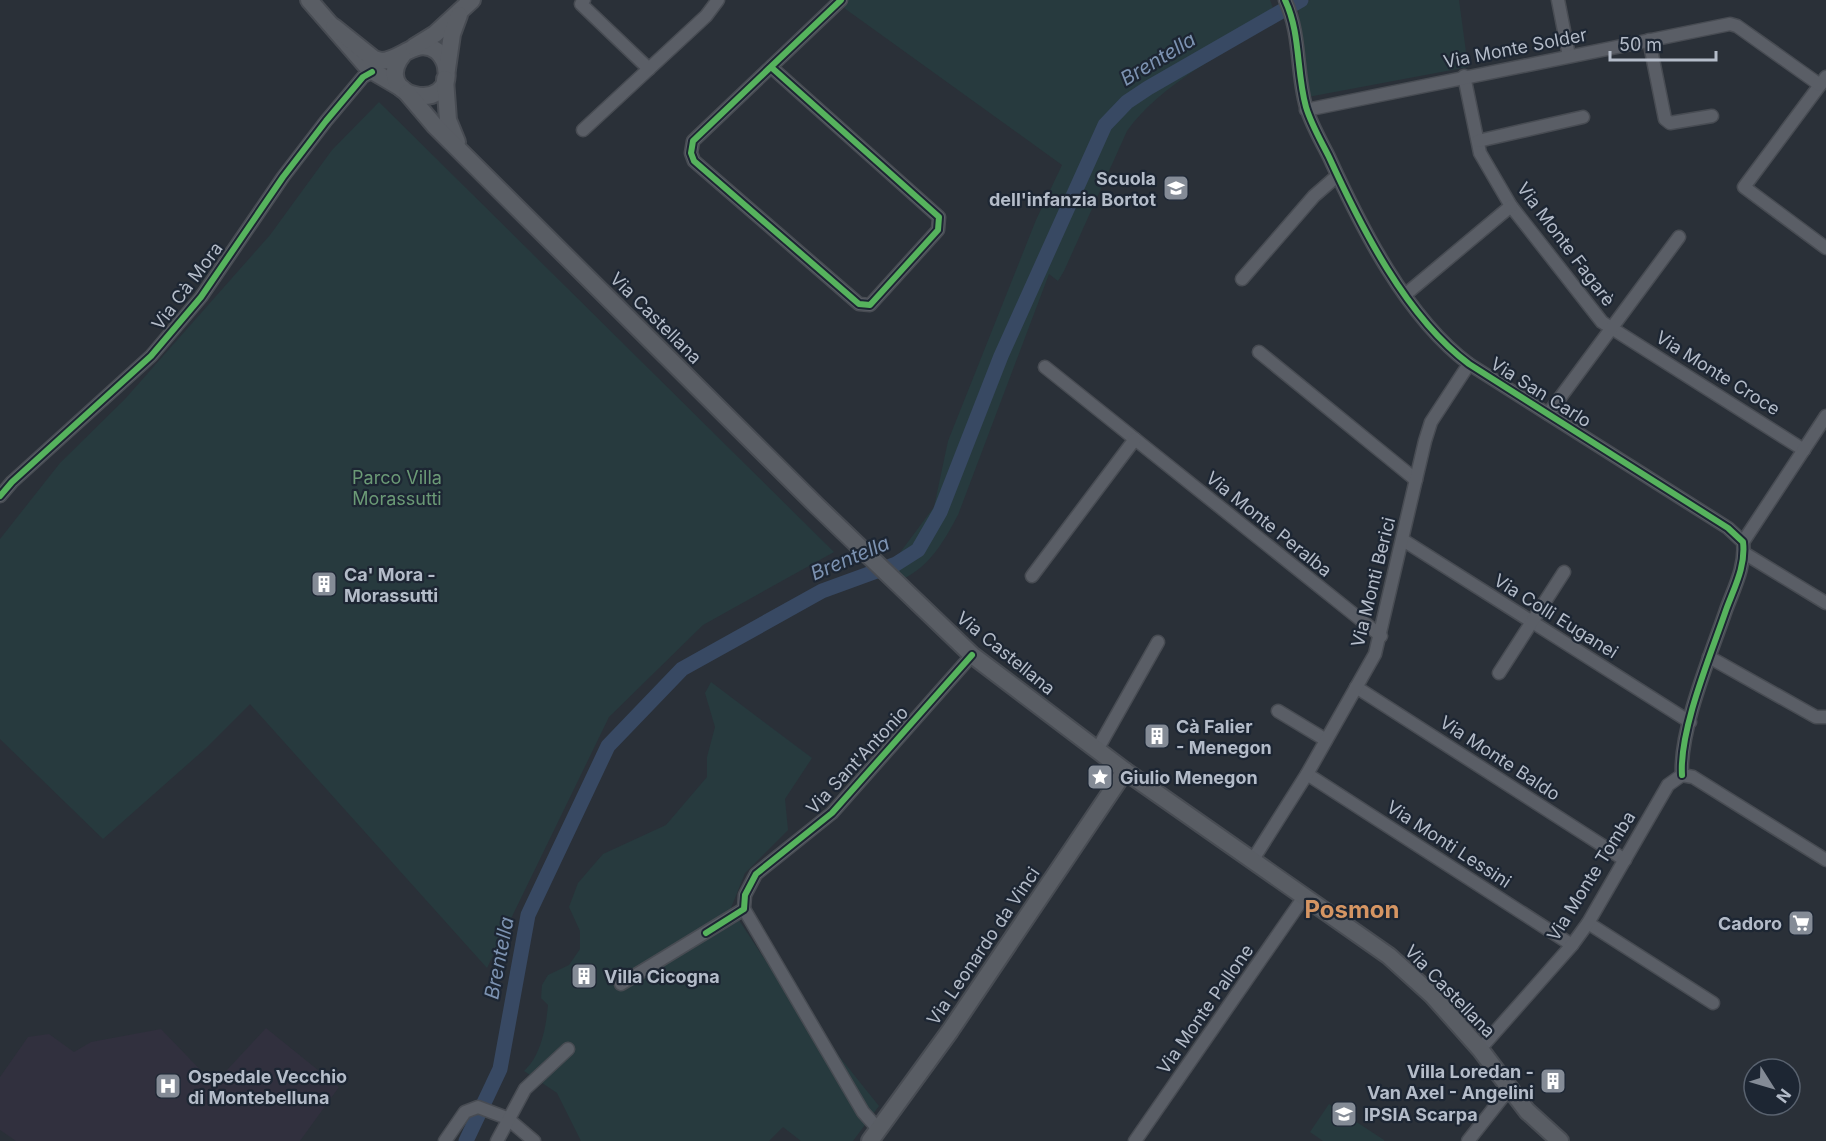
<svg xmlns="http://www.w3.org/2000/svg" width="1826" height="1141" viewBox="0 0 1826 1141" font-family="Inter,sans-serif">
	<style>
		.medical { fill: #31303e }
		.green { fill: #273a3e }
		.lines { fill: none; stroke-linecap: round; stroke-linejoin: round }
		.canal { stroke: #384963; stroke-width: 15 }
		.street-casing { stroke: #484c53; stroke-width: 15 }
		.secondary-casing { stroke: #484c53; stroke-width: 20 }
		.street { stroke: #5a5e66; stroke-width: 12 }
		.secondary { stroke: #595d64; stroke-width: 16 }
		.cycleway-casing { stroke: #1d2633; stroke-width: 10 }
		.cycleway { stroke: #56b35d; stroke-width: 6 }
		.labels { text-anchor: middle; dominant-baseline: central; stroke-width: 4.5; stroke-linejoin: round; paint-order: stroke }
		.street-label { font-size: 18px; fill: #b4bcc9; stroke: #1d2633 }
		.poi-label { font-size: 18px; font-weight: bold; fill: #b4bcc9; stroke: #1d2633; text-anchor: start }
		.park-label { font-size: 18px; fill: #6b9a76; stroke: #1d2633 }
		.water-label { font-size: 20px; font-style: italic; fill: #7c92b1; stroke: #1d2633 }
		.district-label { font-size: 24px; font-weight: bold; fill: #d59563; stroke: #1d2633 }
	</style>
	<rect width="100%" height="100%" fill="#2a3038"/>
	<polygon class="medical" points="266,1028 339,1087 300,1141 16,1141 0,1130 0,1077 28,1037 49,1034 74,1052 91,1042 161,1029 214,1084"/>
	<g class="green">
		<path d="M833 0H1270L1278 21C1225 53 1164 81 1127 131L1064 271 1058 281 1049 274 958 515C944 541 930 566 903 579L887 564 896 558 934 507 948 441 1036 220 1062 165Z"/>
		<polygon points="1310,0 1459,0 1468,67 1308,97 1298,7"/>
		<polygon points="379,102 834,552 703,625 609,717 487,968 250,704 206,748 103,839 0,739 0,539 60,463 125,399 270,235 332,150"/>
		<path d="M711 682 812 758 785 799 788 830 745 873 731 908 781 984 879 1106 853 1141H801L783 1127 769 1141H581L557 1093 524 1071C541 1056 546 1027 548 1005L541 998 542 985 548 975 569 965 580 949V931L569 907 578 883 603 854 666 825 707 777V757L715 727 705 693Z"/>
		<polygon points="1329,1104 1384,1140 1384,1141 1323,1141 1310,1132"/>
	</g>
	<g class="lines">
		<polyline class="canal" points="466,1141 500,1069 528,915 608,746 682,669 822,591 896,564 918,550 940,512 1001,356 1105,125 1127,102 1148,88 1301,0"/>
		<g class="street-casing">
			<g id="street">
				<polyline points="584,0 581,4 649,69"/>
				<path d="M1285 0C1301 34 1296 71 1306 107 1311 124 1321 141 1329 157 1361 227 1406 317 1469 364L1728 528 1743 542C1746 566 1734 588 1726 610 1711 654 1679 730 1682 775"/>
				<polyline points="1558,0 1569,56"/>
				<polyline points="1649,40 1665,119 1670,123 1712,116"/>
				<polyline points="771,67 939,217 938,230 870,305 859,304 694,161 691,153 693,141 841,0"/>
				<polyline points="1464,76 1480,153 1511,206 1602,322 1804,450"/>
				<polyline points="1826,77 1744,187 1826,248"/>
				<polyline points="1306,110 1730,24 1737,26 1820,85"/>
				<polyline points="583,130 706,16 718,0"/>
				<polyline points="1478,141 1583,117"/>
				<polyline points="1242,279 1314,196 1337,176"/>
				<polyline points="1406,294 1511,206"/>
				<polyline points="1259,352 1416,480"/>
				<polyline points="1045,367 1381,636"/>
				<polyline points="1548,414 1679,237"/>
				<polyline points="0,496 12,482 151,356 201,297 283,177 326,121 363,77 372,72"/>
				<polyline points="1403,540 1690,722"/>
				<polyline points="1743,542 1826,416"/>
				<polyline points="1744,553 1826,603"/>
				<polyline points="1032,576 1135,439"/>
				<polyline points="1709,657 1816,717 1826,717"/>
				<polyline points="1499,673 1564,572"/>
				<polyline points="1356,687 1625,860"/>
				<polyline points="1278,711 1326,740"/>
				<polyline points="1097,750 1158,642"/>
				<polyline points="1307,774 1572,945"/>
				<polyline points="1682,775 1693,777 1826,860"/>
				<polyline points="1252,861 1307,774 1375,654 1425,441 1431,422 1469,364"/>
				<polyline points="1588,923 1713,1003"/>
				<polyline points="621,984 744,909"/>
				<polyline points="1480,1049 1572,945 1588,923 1668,785 1682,775"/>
				<polyline points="879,1130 863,1112 744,909 745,895 756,874 832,813 972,655"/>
				<polyline points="445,1141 465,1112 478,1107 507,1118 534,1141"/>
				<polyline points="497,1141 525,1089 568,1049"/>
				<polyline points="1135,1141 1304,897"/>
				<polyline points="1468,1141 1509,1089"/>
			</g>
		</g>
		<g class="secondary-casing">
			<g id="secondary">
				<polyline points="309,0 369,69 403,89"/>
				<path d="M334 27 374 59 381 61C401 61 416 36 437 51 441 55 445 61 446 67 455 116 367 97 404 53"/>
				<polyline points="414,47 435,34 472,0"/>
				<polyline points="447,69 452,34 459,15"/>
				<polyline points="445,79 448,120 457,142"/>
				<polyline points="407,93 435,126 816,505 972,655 1125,771 1389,956 1432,995 1480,1049 1527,1111 1560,1141"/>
				<polyline points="870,1141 950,1031 1125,771"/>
			</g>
		</g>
		<use href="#street" class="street"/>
		<use href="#secondary" class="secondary"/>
		<g class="cycleway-casing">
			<g id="cycleway">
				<path d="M1285 0C1301 34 1296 71 1306 107 1311 124 1321 141 1329 157 1361 227 1406 317 1469 364L1728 528 1743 542C1746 566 1734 588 1726 610 1711 654 1679 730 1682 775"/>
				<polyline points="771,67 939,217 938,230 870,305 859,304 694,161 691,153 693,141 841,0"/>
				<polyline points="0,496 12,482 151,356 201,297 283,177 326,121 363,77 372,72"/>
				<polyline points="706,933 744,909 745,895 756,874 832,813 972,655"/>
			</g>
		</g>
		<use href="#cycleway" class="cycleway"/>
	</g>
	<defs>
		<g id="school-square" transform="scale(1.35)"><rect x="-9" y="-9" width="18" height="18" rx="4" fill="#848b96" stroke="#1d2633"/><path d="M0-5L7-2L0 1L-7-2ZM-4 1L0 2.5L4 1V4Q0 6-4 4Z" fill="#fff"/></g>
		<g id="building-square" transform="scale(1.35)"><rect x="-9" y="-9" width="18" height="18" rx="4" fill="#848b96" stroke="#1d2633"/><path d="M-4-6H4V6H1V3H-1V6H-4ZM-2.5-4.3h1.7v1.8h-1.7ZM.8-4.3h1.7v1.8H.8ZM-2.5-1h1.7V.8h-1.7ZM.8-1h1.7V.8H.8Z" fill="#fff"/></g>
		<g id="sight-square" transform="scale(1.35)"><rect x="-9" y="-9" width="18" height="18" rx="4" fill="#848b96" stroke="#1d2633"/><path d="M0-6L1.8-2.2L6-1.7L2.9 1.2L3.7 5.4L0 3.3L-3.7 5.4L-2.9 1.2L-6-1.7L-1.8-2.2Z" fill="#fff"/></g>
		<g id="supermarket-square" transform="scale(1.35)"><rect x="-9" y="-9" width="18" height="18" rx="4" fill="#848b96" stroke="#1d2633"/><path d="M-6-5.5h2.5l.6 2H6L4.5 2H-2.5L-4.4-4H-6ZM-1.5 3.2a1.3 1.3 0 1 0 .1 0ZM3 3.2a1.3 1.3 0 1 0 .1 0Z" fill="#fff"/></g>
		<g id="hospital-square" transform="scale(1.35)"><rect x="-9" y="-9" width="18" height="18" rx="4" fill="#848b96" stroke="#1d2633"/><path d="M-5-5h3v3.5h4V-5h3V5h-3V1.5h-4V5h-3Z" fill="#fff"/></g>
	</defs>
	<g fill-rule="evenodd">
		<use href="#school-square" x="1176" y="188"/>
		<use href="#building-square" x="324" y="584"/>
		<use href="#building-square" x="1157" y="736"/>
		<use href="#sight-square" x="1100" y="777"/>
		<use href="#supermarket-square" x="1801" y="923"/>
		<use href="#building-square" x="584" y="976"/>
		<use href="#building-square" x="1553" y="1081"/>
		<use href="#hospital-square" x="168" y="1086"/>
		<use href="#school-square" x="1344" y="1114"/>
	</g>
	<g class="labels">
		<g class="street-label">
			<text transform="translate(1515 48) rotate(-11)">Via Monte Solder</text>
			<text transform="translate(1566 244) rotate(53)">Via Monte Fagarè</text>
			<text transform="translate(187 286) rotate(-53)">Via Cà Mora</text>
			<text transform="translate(656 318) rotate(45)">Via Castellana</text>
			<text transform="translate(1718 373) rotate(32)">Via Monte Croce</text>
			<text transform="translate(1541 392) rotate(32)">Via San Carlo</text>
			<text transform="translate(1269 524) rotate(39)">Via Monte Peralba</text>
			<text transform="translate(1373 582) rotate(-76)">Via Monti Berici</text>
			<text transform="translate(1556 616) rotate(32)">Via Colli Euganei</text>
			<text transform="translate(1006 653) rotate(39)">Via Castellana</text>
			<text transform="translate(1500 758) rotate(33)">Via Monte Baldo</text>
			<text transform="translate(857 760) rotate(-47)">Via Sant'Antonio</text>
			<text transform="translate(1449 844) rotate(33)">Via Monti Lessini</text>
			<text transform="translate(1591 876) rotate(-58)">Via Monte Tomba</text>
			<text transform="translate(983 946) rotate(-56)">Via Leonardo da Vinci</text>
			<text transform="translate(1450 991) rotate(46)">Via Castellana</text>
			<text transform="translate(1205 1009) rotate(-55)">Via Monte Pallone</text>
		</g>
		<g class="poi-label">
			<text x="1156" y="178" text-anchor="end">Scuola<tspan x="1156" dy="21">dell'infanzia Bortot</tspan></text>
			<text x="344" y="574">Ca' Mora -<tspan x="344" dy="21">Morassutti</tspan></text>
			<text x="1176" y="726">Cà Falier<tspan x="1176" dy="21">- Menegon</tspan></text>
			<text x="1120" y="777">Giulio Menegon</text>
			<text x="1782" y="923" text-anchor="end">Cadoro</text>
			<text x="604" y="976">Villa Cicogna</text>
			<text x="1534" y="1071" text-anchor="end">Villa Loredan -<tspan x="1534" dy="21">Van Axel - Angelini</tspan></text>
			<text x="188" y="1076">Ospedale Vecchio<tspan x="188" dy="21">di Montebelluna</tspan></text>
			<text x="1364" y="1114">IPSIA Scarpa</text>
		</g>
		<g class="park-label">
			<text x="397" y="477">Parco Villa<tspan x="397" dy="21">Morassutti</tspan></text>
		</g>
		<g class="water-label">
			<text transform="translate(1158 59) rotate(-31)">Brentella</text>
			<text transform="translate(850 558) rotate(-23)">Brentella</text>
			<text transform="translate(499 958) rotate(-79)">Brentella</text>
		</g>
		<g class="district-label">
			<text x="1352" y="909">Posmon</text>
		</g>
	</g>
	<g transform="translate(1772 1087) rotate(127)"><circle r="28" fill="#1d2633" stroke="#59626f" stroke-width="1.5"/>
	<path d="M0-4.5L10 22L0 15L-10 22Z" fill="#848b96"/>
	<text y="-9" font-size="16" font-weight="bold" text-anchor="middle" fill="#b4bcc9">N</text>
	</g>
	<path d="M1610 51v9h106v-9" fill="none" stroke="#b4bcc9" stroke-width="3"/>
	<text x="1619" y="51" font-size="18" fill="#b4bcc9" stroke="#1d2633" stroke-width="4.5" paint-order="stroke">50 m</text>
</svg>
